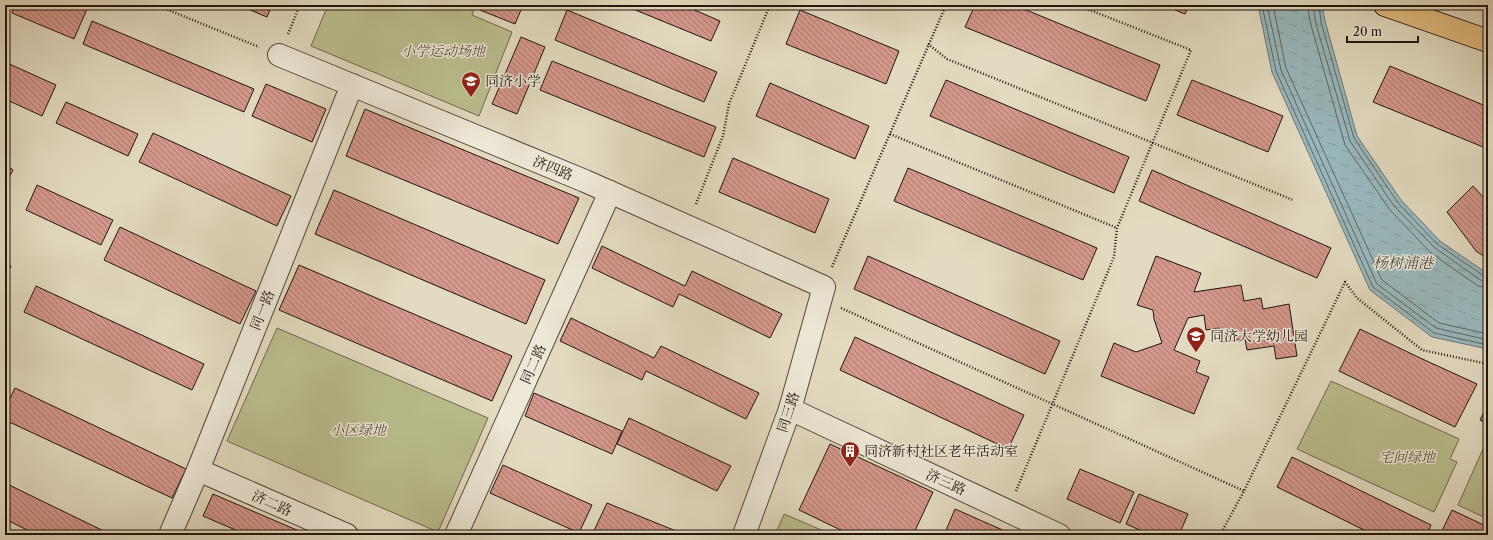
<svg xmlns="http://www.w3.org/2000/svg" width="1493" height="540" viewBox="0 0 1493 540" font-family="'Libre Caslon Text','Noto Serif SC',serif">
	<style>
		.green { fill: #babe8e; stroke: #6d6a4e }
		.water { fill: url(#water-ripples); stroke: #697777 }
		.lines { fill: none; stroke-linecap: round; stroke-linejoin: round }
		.shore { stroke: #5c6765; stroke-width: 1 }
		.building { fill: url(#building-back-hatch); stroke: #20160d }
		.street-casing { stroke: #51473a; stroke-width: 24 }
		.primary-casing { stroke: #20160d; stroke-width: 24 }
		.path { stroke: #20160d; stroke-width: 2.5; stroke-dasharray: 1 2; stroke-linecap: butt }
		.street { stroke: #ede8d7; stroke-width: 22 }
		.primary { stroke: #e2be80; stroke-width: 22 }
		.labels { text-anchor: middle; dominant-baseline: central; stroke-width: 3; stroke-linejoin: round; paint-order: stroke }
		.park-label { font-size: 14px; font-style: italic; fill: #56513a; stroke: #ede8d7 }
		.poi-label { font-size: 14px; fill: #20160d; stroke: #ede8d7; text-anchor: start }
		.street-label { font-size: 14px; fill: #20160d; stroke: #ede8d7 }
		.water-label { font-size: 15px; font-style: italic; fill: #4a4f4b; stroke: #ede8d7 }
	</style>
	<defs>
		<pattern id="water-ripples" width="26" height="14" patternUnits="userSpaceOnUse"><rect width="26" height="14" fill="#99b8bd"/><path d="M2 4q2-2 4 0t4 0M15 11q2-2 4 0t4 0" fill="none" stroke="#849da1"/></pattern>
		<pattern id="building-back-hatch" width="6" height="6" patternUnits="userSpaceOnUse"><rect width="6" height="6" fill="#d4978c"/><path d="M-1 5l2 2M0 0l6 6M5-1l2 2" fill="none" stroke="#ac7a71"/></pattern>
	</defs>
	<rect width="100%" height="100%" fill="#e3dbc1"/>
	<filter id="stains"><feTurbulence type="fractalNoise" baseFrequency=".005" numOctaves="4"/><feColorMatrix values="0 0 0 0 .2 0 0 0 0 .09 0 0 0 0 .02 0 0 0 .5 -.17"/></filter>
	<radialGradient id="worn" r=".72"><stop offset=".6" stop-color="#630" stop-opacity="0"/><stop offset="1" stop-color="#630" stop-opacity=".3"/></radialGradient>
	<g class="green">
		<polygon points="328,5 476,5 472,15 512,32 479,116 311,46"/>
		<polygon points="277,328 488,418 438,532 227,441"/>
		<polygon points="1331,381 1459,439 1450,459 1457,462 1434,512 1297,449"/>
		<polygon points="1483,449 1488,451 1488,519 1458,505"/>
		<polygon points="784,514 833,535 775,535"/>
	</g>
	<polygon class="water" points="1258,5 1322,5 1325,21 1357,136 1401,200 1440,241 1488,274 1488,349 1432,337 1370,290 1272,72"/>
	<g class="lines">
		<g class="shore">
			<polyline points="1262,5 1276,71 1373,287 1434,333 1488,345"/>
			<polyline points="1267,5 1281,70 1377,284 1436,328 1488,340"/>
			<polyline points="1273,5 1286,68 1382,280 1439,323 1488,334"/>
			<polyline points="1307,5 1311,25 1345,145 1390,210 1431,253 1478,286 1488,288"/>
			<polyline points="1313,5 1316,24 1350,141 1394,206 1435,248 1482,281 1488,282"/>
			<polyline points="1319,5 1321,22 1354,138 1398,203 1437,244 1484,276 1488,277"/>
		</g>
	</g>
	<g class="building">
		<polygon points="16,5 79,5 87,9 74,39 12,13"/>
		<polygon points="238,5 272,5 267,17"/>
		<polygon points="482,5 523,5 515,24 480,10"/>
		<polygon points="634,5 683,5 720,21 711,41 633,9"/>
		<polygon points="975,5 1014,5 1160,65 1146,101 965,27"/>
		<polygon points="1163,5 1189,5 1185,14"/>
		<polygon points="567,10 717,72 704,102 555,40"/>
		<polygon points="800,10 899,51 886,84 786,44"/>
		<polygon points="92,21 254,89 244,112 83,44"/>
		<polygon points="521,37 545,47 517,114 492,104"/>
		<polygon points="552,61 716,127 704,157 540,90"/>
		<polygon points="5,62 56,85 42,116 5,99"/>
		<polygon points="1390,66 1488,107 1488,149 1373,102"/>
		<polygon points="946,80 1129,157 1114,193 930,116"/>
		<polygon points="1192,80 1283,116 1268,152 1177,115"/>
		<polygon points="770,83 869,126 855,159 756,116"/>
		<polygon points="266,84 326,109 312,142 252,116"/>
		<polygon points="66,102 138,134 128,156 56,123"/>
		<polygon points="365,109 579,198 558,244 346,156"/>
		<polygon points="153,133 291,196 277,226 139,162"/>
		<polygon points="733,158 829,199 815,233 719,192"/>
		<polygon points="5,165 13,170 5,185"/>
		<polygon points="908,168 1097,248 1083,280 894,201"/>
		<polygon points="1152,170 1331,248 1317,278 1139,201"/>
		<polygon points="37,185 113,220 101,245 26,210"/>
		<polygon points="1473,186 1488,202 1488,259 1476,251 1447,212"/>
		<polygon points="334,190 545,280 526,324 315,234"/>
		<polygon points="120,227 256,291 240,324 104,260"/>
		<polygon points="602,246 685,286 692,271 782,314 770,338 679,294 673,307 592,268"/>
		<polygon points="868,256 1060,341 1045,374 854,289"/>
		<polygon points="1156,256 1201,273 1194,292 1241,285 1244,301 1261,298 1263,309 1289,304 1297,356 1276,359 1274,346 1247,350 1245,339 1222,342 1219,328 1206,330 1204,315 1188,318 1174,350 1200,361 1196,372 1209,377 1194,414 1101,376 1114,343 1136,352 1162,343 1154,319 1153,310 1137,305"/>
		<polygon points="5,263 11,266 5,279"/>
		<polygon points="299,265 512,356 492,401 279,310"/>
		<polygon points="36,286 204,364 192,390 24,312"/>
		<polygon points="571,318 654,358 661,346 759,393 746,419 646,371 642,380 560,341"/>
		<polygon points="1360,329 1418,357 1477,384 1455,427 1339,371"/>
		<polygon points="855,337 1024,415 1008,449 840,370"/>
		<polygon points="15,388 186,469 172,498 5,420 5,409"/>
		<polygon points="534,393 622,431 612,454 525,416"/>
		<polygon points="1488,404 1488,424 1480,420"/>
		<polygon points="629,418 731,466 717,491 617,444"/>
		<polygon points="830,444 933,492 913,535 851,535 799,510"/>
		<polygon points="1292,457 1431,525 1427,535 1374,535 1277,487"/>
		<polygon points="503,465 592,505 579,533 490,493"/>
		<polygon points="1080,469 1134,492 1120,523 1067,499"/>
		<polygon points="5,483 112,535 37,535 5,519"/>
		<polygon points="213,494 299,531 297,535 247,535 203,516"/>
		<polygon points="1139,494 1188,514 1179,535 1151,535 1126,524"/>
		<polygon points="607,503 686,535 592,535"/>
		<polygon points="955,509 1014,535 944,535"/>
		<polygon points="1452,510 1488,527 1488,535 1440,535"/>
	</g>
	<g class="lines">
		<g class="street-casing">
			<g id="street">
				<polyline points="279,55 585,181 824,287 790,409 744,535"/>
				<polyline points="790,409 1059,535"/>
				<polyline points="198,470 347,535"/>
				<polyline points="170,535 198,470 352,85"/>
				<polyline points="456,535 610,192"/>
			</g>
		</g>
		<g class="primary-casing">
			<polyline id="primary" points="1385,5 1488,41"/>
		</g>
		<g class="path">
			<polyline points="156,5 259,47"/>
			<polyline points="288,34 300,5"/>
			<polyline points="928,44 947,59 1293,200"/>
			<polyline points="890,134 1117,228"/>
			<polyline points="696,204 723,136 729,104 770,5"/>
			<polyline points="832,267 946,5"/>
			<polyline points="841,308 1244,491"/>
			<polyline points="1016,491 1114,257 1117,228 1191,50 1077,5"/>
			<polyline points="1220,535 1244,491 1345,282 1357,298 1422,350 1488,364"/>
		</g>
		<use href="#street" class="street"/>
		<use href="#primary" class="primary"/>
	</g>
	<defs>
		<g id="school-pin" transform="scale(1)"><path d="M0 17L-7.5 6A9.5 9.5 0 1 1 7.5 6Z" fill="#8f2418" stroke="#ede8d7"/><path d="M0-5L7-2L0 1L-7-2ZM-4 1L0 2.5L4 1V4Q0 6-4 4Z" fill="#fff"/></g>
		<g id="building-pin" transform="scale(1)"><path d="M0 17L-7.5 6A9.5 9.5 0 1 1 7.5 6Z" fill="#8f2418" stroke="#ede8d7"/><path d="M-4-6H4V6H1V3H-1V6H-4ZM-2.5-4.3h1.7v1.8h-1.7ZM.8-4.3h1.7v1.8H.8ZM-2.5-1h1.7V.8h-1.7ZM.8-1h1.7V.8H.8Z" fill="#fff"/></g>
	</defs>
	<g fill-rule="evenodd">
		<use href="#school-pin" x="471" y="81"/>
		<use href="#school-pin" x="1196" y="336"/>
		<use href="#building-pin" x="850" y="451"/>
	</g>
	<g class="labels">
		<g class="park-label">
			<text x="443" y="51">小学运动场地</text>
			<text x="358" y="430">小区绿地</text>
			<text x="1407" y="457">宅间绿地</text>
		</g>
		<g class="poi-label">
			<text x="485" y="81">同济小学</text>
			<text x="1210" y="336">同济大学幼儿园</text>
			<text x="864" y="451">同济新村社区老年活动室</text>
		</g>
		<g class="street-label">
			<text transform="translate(553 168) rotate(22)">济四路</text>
			<text transform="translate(262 310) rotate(-68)">同一路</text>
			<text transform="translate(533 364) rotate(-66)">同二路</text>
			<text transform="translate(788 412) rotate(-72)">同三路</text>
			<text transform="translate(946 482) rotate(25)">济三路</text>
			<text transform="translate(272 503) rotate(24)">济二路</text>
		</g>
		<g class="water-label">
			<text x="1403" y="262">杨树浦港</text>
		</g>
	</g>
	<rect width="1493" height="540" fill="none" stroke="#e3dbc1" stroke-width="20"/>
	<rect x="6" y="6" width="1481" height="528" fill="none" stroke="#20160d" stroke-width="2"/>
	<rect x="10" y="10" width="1473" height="520" fill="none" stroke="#20160d"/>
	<path d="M1347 36v6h71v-6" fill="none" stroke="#20160d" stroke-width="2"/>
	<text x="1353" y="36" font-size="12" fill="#20160d" stroke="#ede8d7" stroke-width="3" paint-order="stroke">20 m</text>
	<rect width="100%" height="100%" filter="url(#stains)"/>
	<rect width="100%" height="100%" fill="url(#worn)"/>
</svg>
